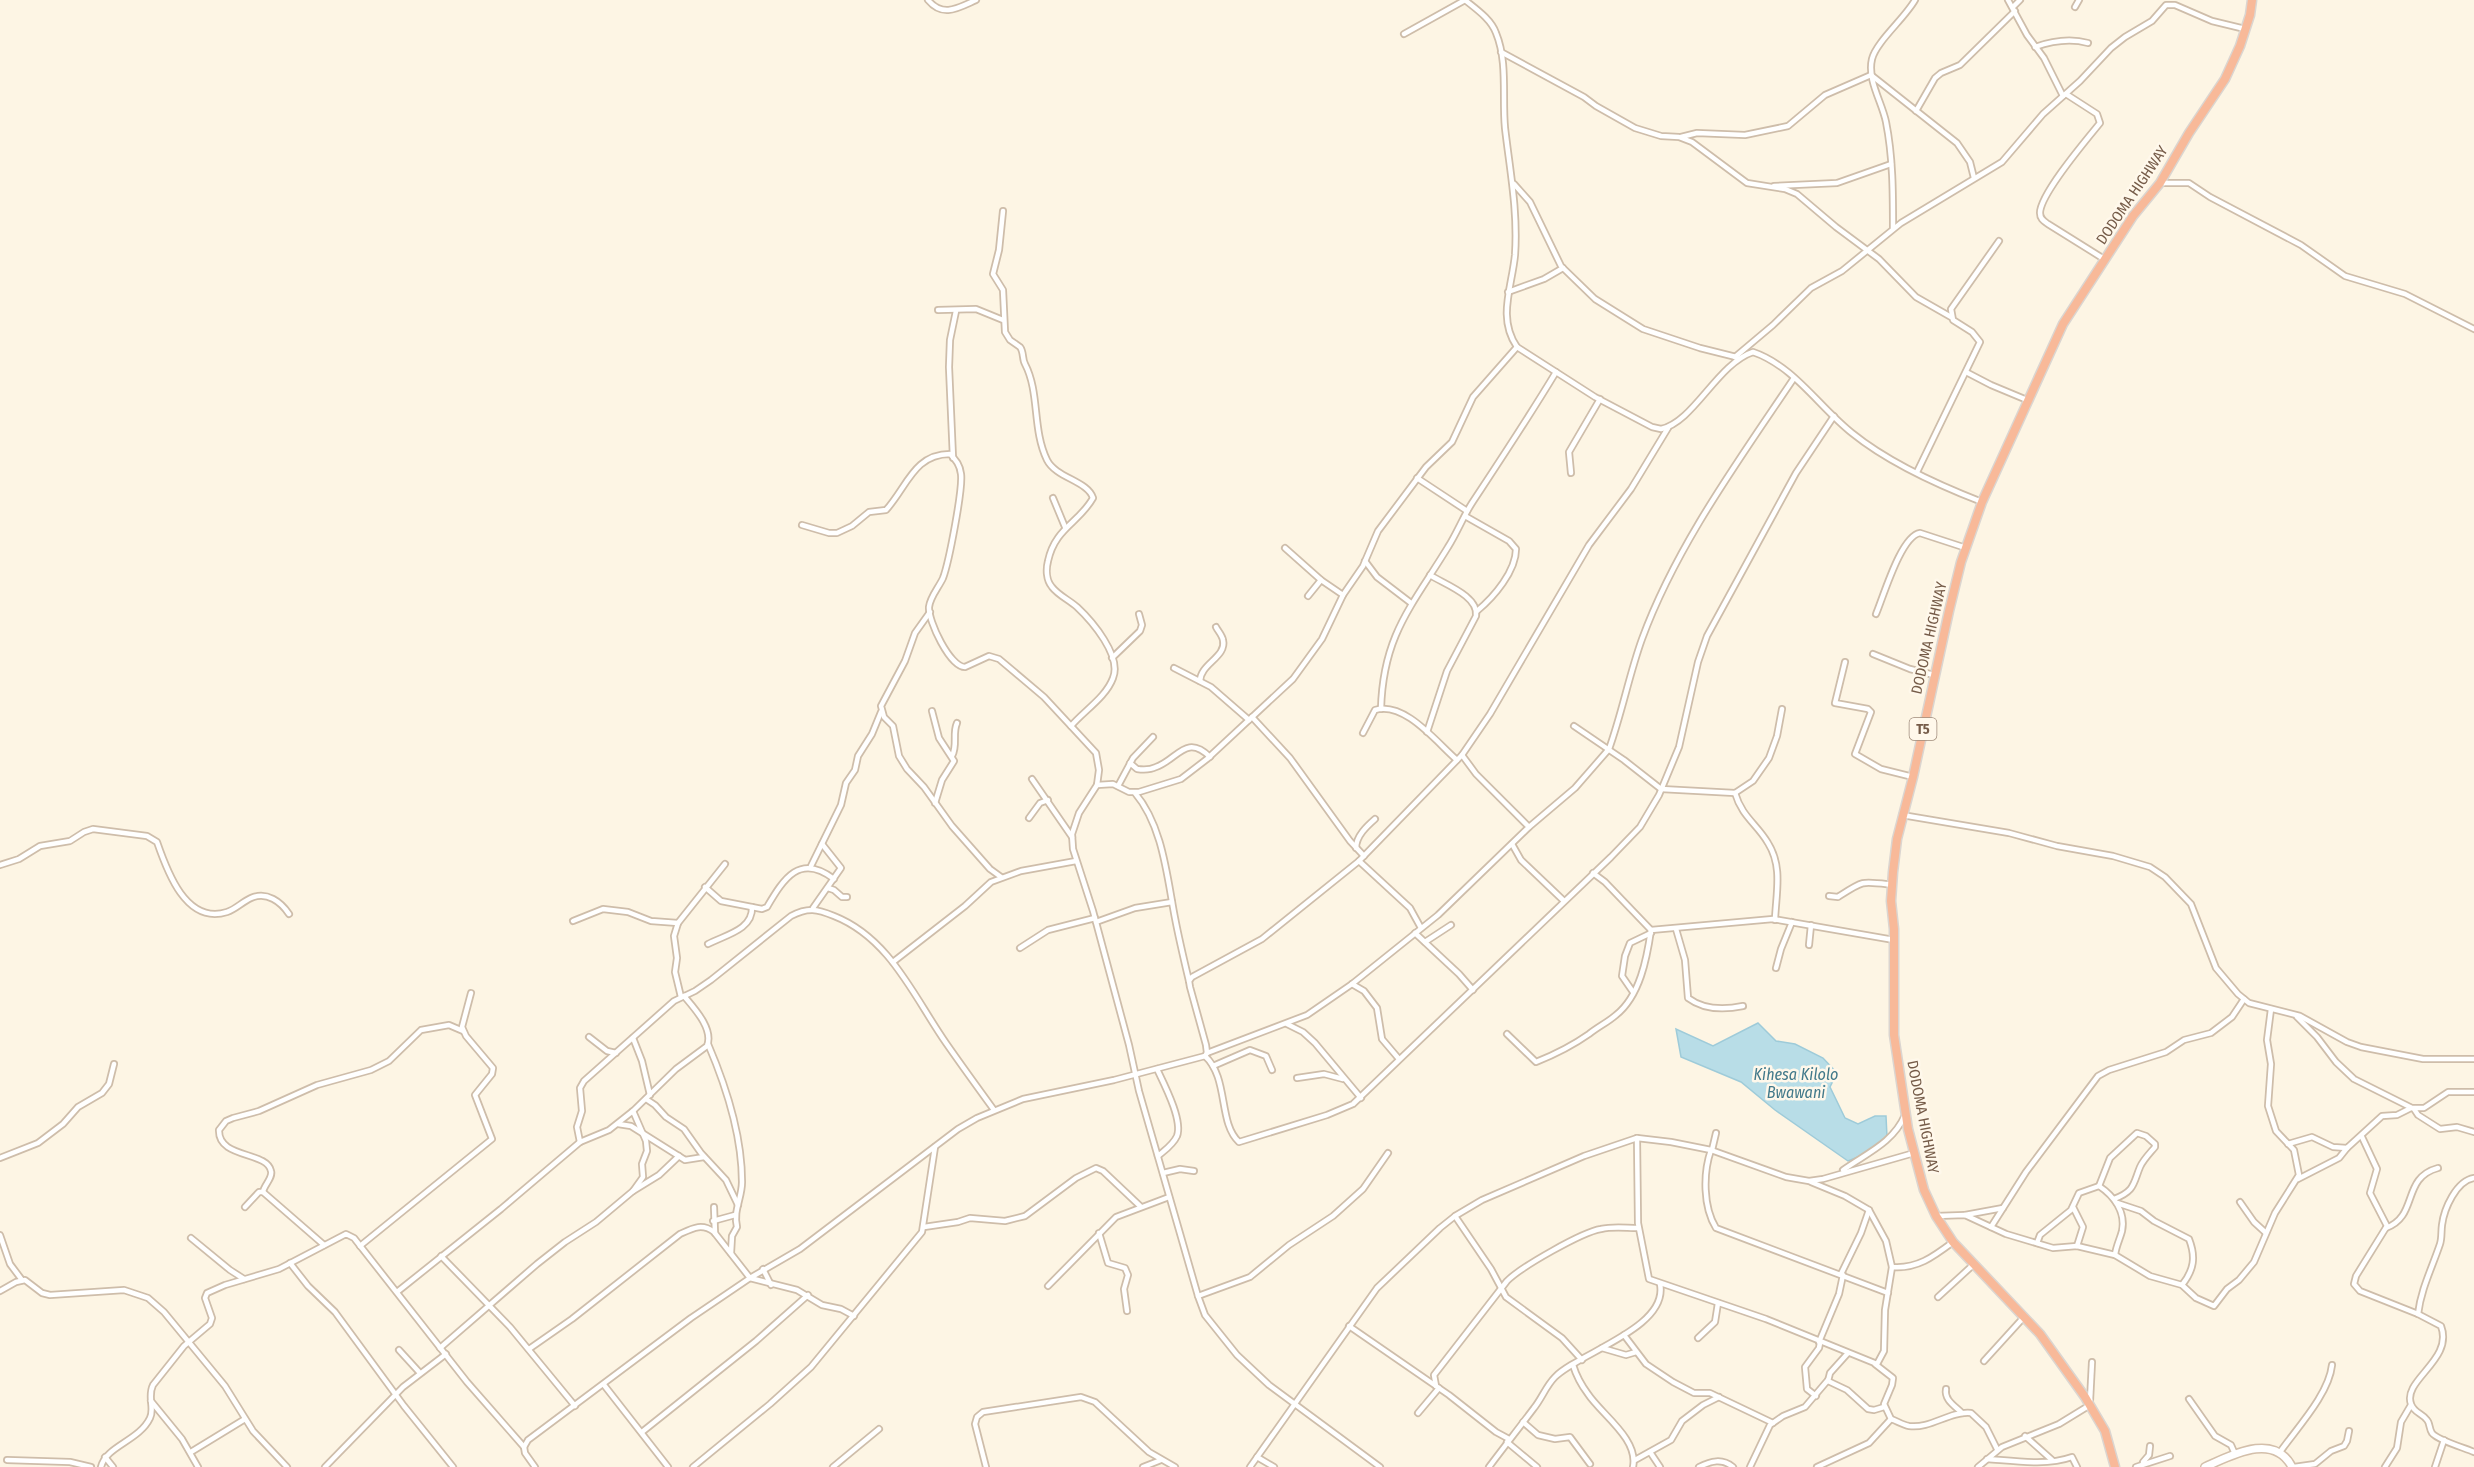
<svg xmlns="http://www.w3.org/2000/svg" width="2474" height="1467" viewBox="0 0 2474 1467" font-family="'Fira Sans Condensed',sans-serif">
	<style>
		.water { fill: #b8dde7; stroke: #9ecbd9; stroke-width: 1.5 }
		.lines { fill: none; stroke-linecap: round; stroke-linejoin: round }
		.street-casing { stroke: #cebdaa; stroke-width: 8 }
		.secondary-casing { stroke: #d3bfaa; stroke-width: 10 }
		.highway-casing { stroke: #dbd5d0; stroke-width: 11 }
		.street { stroke: #fff; stroke-width: 4.5 }
		.secondary { stroke: #fff; stroke-width: 7 }
		.highway { stroke: #f8b999; stroke-width: 8 }
		.labels { text-anchor: middle; dominant-baseline: central; stroke-width: 5; stroke-linejoin: round; paint-order: stroke }
		.shield { fill: #fff8eb; stroke: #9f8b7a; stroke-width: 1.5 }
		.shield-label { font-size: 14px; font-weight: bold; fill: #765c49 }
		.street-label { font-size: 15px; fill: #765c49; stroke: #fff8eb }
		.water-label { font-size: 16px; font-style: italic; fill: #42798a; stroke: #fff8eb }
	</style>
	<rect width="100%" height="100%" fill="#fdf5e4"/>
	<polygon class="water" points="1758,1023 1776,1041 1795,1044 1823,1058 1837,1073 1830,1087 1845,1118 1858,1124 1875,1116 1886,1116 1887,1137 1868,1153 1848,1161 1775,1110 1741,1082 1681,1057 1676,1029 1713,1046"/>
	<g class="lines">
		<g class="street-casing">
			<g id="street">
				<path d="M928 0C943 18 958 8 976 0"/>
				<path d="M1465 0C1476 9 1491 19 1496 33 1508 62 1502 97 1505 128 1510 171 1518 211 1515 255 1512 287 1497 318 1517 347L1595 397 1652 427 1661 429C1694 422 1717 364 1753 352 1794 366 1819 407 1852 433 1889 463 1938 485 1982 502"/>
				<polyline points="2008,0 2027,35 2044,58 2063,96"/>
				<polyline points="2013,7 2020,0"/>
				<polyline points="2075,7 2079,0"/>
				<polyline points="1404,34 1465,0"/>
				<path d="M2035 47C2052 41 2070 38 2088 43"/>
				<polyline points="1501,52 1584,97 1596,106 1635,128 1661,136 1679,137 1692,142 1747,183 1785,189 1797,194 1836,227 1879,259 1916,297 1951,317"/>
				<path d="M2066 94 2097 114 2100 123C2087 139 2040 194 2040 213 2040 219 2044 221 2048 224L2104 259"/>
				<polyline points="1916,111 1935,78 1941,73 1960,65 2015,11"/>
				<polyline points="1681,137 1697,133 1745,135 1788,126 1825,95 1871,75 1957,143 1970,162 1974,178"/>
				<polyline points="2160,183 2189,183 2210,197 2301,245 2345,276 2405,294 2474,329"/>
				<polyline points="1514,184 1530,202 1561,266 1595,299 1643,329 1700,348 1736,357"/>
				<polyline points="1774,186 1837,183 1891,164"/>
				<path d="M1003 211 999 250 993 274 1003 290 1005 332 1010 340 1020 347C1024 352 1022 359 1025 364 1040 393 1032 429 1047 460 1056 478 1088 481 1093 498 1079 523 1055 528 1048 561 1046 569 1046 580 1052 587 1058 595 1069 600 1077 607 1092 621 1122 656 1113 678 1106 697 1085 710 1071 726"/>
				<path d="M1893 228C1893 193 1893 157 1886 122 1882 102 1867 80 1872 59 1876 42 1905 18 1915 0"/>
				<polyline points="1508,292 1544,279 1563,268"/>
				<polyline points="938,310 976,309 1003,320"/>
				<polyline points="1735,357 1773,325 1811,288 1842,271 1901,223 2002,162 2043,114 2080,81 2111,48 2125,37 2152,21 2166,5 2175,5 2212,21 2245,29"/>
				<polyline points="1966,372 1991,385 2027,400"/>
				<polyline points="953,458 949,367 950,340 956,311"/>
				<polyline points="1917,472 1980,342 1972,332 1953,320 1951,309 1999,241"/>
				<polyline points="1571,473 1569,452 1600,399"/>
				<polyline points="1417,478 1467,511"/>
				<polyline points="1053,498 1065,527"/>
				<path d="M1465 516 1509 541 1516 549C1516 571 1494 597 1477 611"/>
				<path d="M802 525 829 533H837L852 526 869 512 886 510C907 487 914 454 950 454 956 460 960 465 961 474 963 489 949 562 943 578 939 587 930 597 929 607 928 621 950 667 965 667L989 656 999 659 1044 697 1096 753 1099 770 1097 785 1079 813 1072 834 1073 849 1093 911 1129 1045 1139 1091 1198 1296 1205 1315 1237 1355 1269 1385 1380 1467"/>
				<polyline points="1285,548 1321,580 1343,595"/>
				<polyline points="1365,561 1377,577 1411,603"/>
				<polyline points="1308,596 1321,580"/>
				<polyline points="930,612 915,633 905,661 881,706 884,717 893,726 899,756 907,769 924,787 952,826 990,869 1001,877"/>
				<path d="M1876 614C1884 595 1901 536 1920 533L1966 548"/>
				<polyline points="1873,654 1910,669 1934,675"/>
				<polyline points="1112,658 1140,631 1142,625 1139,614"/>
				<polyline points="1845,662 1835,703 1868,709 1871,712 1855,754 1881,769 1913,777"/>
				<polyline points="1174,668 1211,687 1249,720"/>
				<path d="M1200 681C1200 664 1227 657 1223 640 1222 635 1218 631 1216 627"/>
				<path d="M1381 709C1383 635 1412 606 1448 547 1457 533 1463 517 1472 503 1501 459 1529 417 1556 372"/>
				<polyline points="932,711 939,738 954,761 942,780 935,803"/>
				<polyline points="1252,717 1290,758 1350,841 1364,856"/>
				<polyline points="1574,726 1624,760 1661,789 1735,793 1753,781 1769,758 1777,736 1782,709"/>
				<path d="M1427 732 1447 671 1476 616C1479 596 1444 584 1430 575"/>
				<path d="M1363 733 1375 710C1405 701 1437 743 1457 760"/>
				<polyline points="1462,755 1476,774 1529,827"/>
				<path d="M952 756C958 745 952 734 957 723"/>
				<path d="M1130 763 1137 769C1144 770 1150 770 1156 767 1177 760 1186 733 1210 757"/>
				<polyline points="1032,779 1072,837"/>
				<polyline points="1097,785 1113,784 1129,792 1139,792 1181,779 1207,759 1293,679 1322,639 1343,595 1363,566 1378,531 1426,467 1452,442 1473,397 1517,347"/>
				<polyline points="1118,786 1133,758 1153,737"/>
				<path d="M1135 793C1163 826 1167 877 1175 918 1179 939 1184 960 1189 981"/>
				<path d="M1735 793C1742 817 1757 824 1768 843 1783 867 1776 893 1775 920"/>
				<polyline points="1902,815 2009,833 2057,846 2113,856 2150,867 2165,877 2191,904 2216,968 2238,994 2249,1003 2300,1016 2347,1042 2361,1047 2423,1059 2474,1059"/>
				<polyline points="1029,818 1040,803 1048,800"/>
				<polyline points="1512,844 1521,860 1564,901"/>
				<path d="M1356 848C1356 836 1367 826 1375 819"/>
				<polyline points="1359,861 1410,908 1421,928"/>
				<path d="M0 865 19 859 40 846 70 841 84 832 93 829 147 836 157 842C167 871 186 925 227 912 236 909 242 902 251 898 267 891 281 902 289 914"/>
				<polyline points="811,866 841,805 846,783 855,770 858,756 872,734 881,712"/>
				<polyline points="1593,873 1605,882 1651,930 1773,919 1894,940"/>
				<path d="M705 887 721 901 762 909 767 907C784 878 800 853 834 879"/>
				<polyline points="828,888 834,890 842,897 847,897"/>
				<path d="M1829 896 1838 897C1864 880 1861 881 1893 885"/>
				<polyline points="813,908 841,868 822,844"/>
				<polyline points="573,921 603,909 628,912 651,921 678,923"/>
				<polyline points="1096,922 1135,908 1172,902"/>
				<path d="M1676 929 1685 960 1688 998C1704 1010 1724 1010 1743 1006"/>
				<polyline points="1415,933 1459,974 1473,990"/>
				<polyline points="1425,942 1451,925"/>
				<path d="M708 944C725 935 753 930 752 907"/>
				<polyline points="1809,945 1811,925"/>
				<polyline points="1020,948 1048,930 1095,918"/>
				<polyline points="893,962 965,906 991,882 1021,871 1076,861"/>
				<polyline points="1776,968 1781,949 1792,922"/>
				<polyline points="1352,984 1364,991 1377,1008 1382,1039 1399,1059"/>
				<polyline points="1633,992 1622,976 1625,956 1630,943 1651,933"/>
				<polyline points="681,997 675,972 677,958 674,936 678,923 725,864"/>
				<polyline points="2297,1017 2317,1037 2336,1062 2354,1079 2412,1108 2424,1108 2448,1092 2474,1092"/>
				<polyline points="1287,1024 1303,1032 1315,1043 1361,1098"/>
				<path d="M1507 1034 1536 1062C1556 1054 1572 1046 1589 1034 1598 1027 1608 1022 1616 1015 1640 996 1647 958 1651 930"/>
				<polyline points="589,1037 607,1051 616,1053"/>
				<polyline points="633,1038 642,1061 650,1095"/>
				<path d="M708 1044C726 1086 742 1135 742 1182 742 1198 733 1211 737 1227L732 1236 731 1253"/>
				<path d="M1207 1053 1307 1015 1352 984 1438 915 1529 827 1575 788 1609 749C1622 713 1629 675 1642 639 1676 546 1739 460 1794 378"/>
				<path d="M1205 1056C1229 1078 1218 1123 1239 1142L1327 1115 1353 1104 1611 857 1640 827 1659 795 1679 747 1698 662 1707 636 1796 473 1834 416"/>
				<polyline points="1213,1066 1250,1050 1266,1056 1272,1070"/>
				<path d="M1157 1069C1164 1084 1183 1120 1177 1136 1173 1145 1165 1150 1158 1156"/>
				<polyline points="1297,1078 1324,1074 1343,1079"/>
				<polyline points="646,1099 655,1105 666,1117 684,1129 701,1153 726,1180 738,1205"/>
				<polyline points="2414,1109 2418,1115 2440,1129 2457,1127 2474,1132"/>
				<polyline points="618,1124 631,1126 685,1160 704,1157"/>
				<path d="M2362 1137 2377 1169 2370 1193 2387 1226 2356 1276 2354 1284 2360 1291 2418 1314 2441 1326C2454 1360 2402 1380 2411 1404 2414 1413 2422 1413 2427 1420 2430 1423 2429 1429 2432 1433 2437 1440 2465 1448 2474 1452"/>
				<polyline points="1637,1138 1638,1223 1649,1279 1766,1319 1877,1364 1884,1351 1885,1310 1892,1267 1886,1241 1869,1210 1845,1196 1811,1182"/>
				<path d="M580 1142 577 1127 582 1111 580 1088 584 1081 674 1001 695 991 711 980 791 916C808 907 817 909 834 916 890 938 914 997 946 1043 962 1066 978 1088 994 1110"/>
				<polyline points="2288,1144 2312,1137 2333,1147 2347,1148 2382,1116 2397,1115 2411,1108"/>
				<path d="M1711 1150C1703 1173 1703 1207 1716 1228L1888 1293"/>
				<polyline points="1712,1150 1716,1133"/>
				<polyline points="0,1158 38,1143 63,1124 78,1107 102,1093 109,1084 114,1064"/>
				<path d="M1843 1170C1867 1153 1893 1143 1905 1115"/>
				<polyline points="1163,1173 1180,1169 1194,1171"/>
				<polyline points="2298,1179 2339,1158 2347,1148"/>
				<path d="M2099 1186 2110 1158 2137 1133 2146 1136 2155 1144V1147C2150 1153 2143 1160 2140 1167 2133 1184 2135 1191 2114 1199"/>
				<polyline points="633,1191 643,1177 642,1164 647,1151 646,1141 633,1111"/>
				<path d="M263 1192C264 1185 273 1178 271 1171 267 1151 218 1159 219 1130L226 1121 233 1118 259 1111 317 1085 371 1070 389 1061 421 1030 449 1025 463 1031"/>
				<polyline points="2240,1202 2254,1222 2266,1233"/>
				<path d="M2117 1203 2141 1211 2154 1221 2189 1239C2196 1257 2194 1270 2182 1285"/>
				<polyline points="245,1207 259,1192 263,1192 324,1245"/>
				<polyline points="714,1207 715,1233"/>
				<polyline points="2073,1207 2083,1227 2077,1246"/>
				<polyline points="1965,1215 2003,1208"/>
				<polyline points="1455,1216 1491,1269 1506,1297 1562,1338 1582,1360"/>
				<polyline points="1936,1216 1965,1215 2006,1234 2053,1248 2077,1246 2115,1255 2150,1276 2182,1285 2196,1298 2214,1306 2227,1289 2239,1280 2254,1262 2275,1213 2299,1175 2294,1150 2276,1131 2268,1106 2271,1064 2267,1040 2271,1009"/>
				<polyline points="713,1221 735,1215"/>
				<polyline points="924,1227 958,1222 970,1218 1005,1221 1025,1216 1076,1178 1096,1168 1103,1171 1140,1206"/>
				<polyline points="1991,1227 2026,1172 2098,1076 2109,1070 2166,1052 2184,1040 2211,1033 2232,1017 2244,999"/>
				<path d="M2386 1228C2419 1216 2401 1178 2438 1168"/>
				<polyline points="1099,1233 1108,1263 1125,1268 1128,1275 1124,1289 1127,1311"/>
				<polyline points="0,1235 10,1264 22,1280"/>
				<polyline points="191,1238 230,1270 244,1279"/>
				<path d="M2037 1243 2040 1235 2071 1210 2079 1193 2099 1186C2114 1196 2126 1212 2122 1231 2120 1239 2116 1246 2115 1255"/>
				<polyline points="360,1246 492,1139 475,1095 492,1074 493,1068 466,1036 462,1027 471,993"/>
				<polyline points="441,1256 510,1327 575,1406"/>
				<polyline points="290,1263 308,1286 335,1312 404,1406 453,1467"/>
				<path d="M1892 1267C1917 1269 1933 1257 1953 1242"/>
				<polyline points="763,1269 771,1285"/>
				<polyline points="1841,1274 1861,1233 1869,1210"/>
				<polyline points="1048,1286 1116,1217 1169,1197"/>
				<polyline points="0,1291 16,1282 25,1280 42,1293 50,1295 124,1290 148,1298 164,1312 225,1386 253,1431 287,1467"/>
				<path d="M397 1292 501 1209 580 1142 609 1130 633 1111 676 1069 707 1046C714 1029 694 1008 684 996"/>
				<polyline points="1198,1296 1250,1277 1289,1245 1333,1216 1363,1189 1388,1153"/>
				<polyline points="1938,1297 1973,1265"/>
				<path d="M2418 1314C2421 1289 2432 1268 2440 1244 2442 1238 2441 1232 2442 1225 2444 1209 2456 1181 2474 1178"/>
				<polyline points="1349,1326 1449,1395 1496,1432 1509,1439"/>
				<polyline points="1624,1335 1646,1364 1673,1382 1694,1393 1710,1393 1773,1423"/>
				<polyline points="1698,1338 1715,1322 1718,1303"/>
				<polyline points="1819,1342 1839,1294 1843,1275"/>
				<polyline points="440,1348 537,1264 565,1242 596,1222 633,1191 659,1175 679,1156"/>
				<polyline points="1602,1348 1626,1355 1636,1352"/>
				<path d="M529 1349 572 1319 680 1234C693 1228 702 1223 714 1232L750 1278 797 1290 822 1305 841 1309 854 1316"/>
				<polyline points="399,1350 420,1373"/>
				<polyline points="1848,1353 1830,1373 1828,1381 1847,1390 1868,1409 1874,1410 1884,1407"/>
				<polyline points="1984,1361 2024,1317"/>
				<path d="M1875 1364 1893 1378 1892 1385 1884 1404 1891 1419C1897 1421 1903 1425 1909 1426 1931 1429 1949 1411 1971 1413L1986 1427 1997 1449"/>
				<path d="M1573 1365C1576 1375 1582 1386 1588 1394 1601 1414 1639 1439 1633 1467"/>
				<polyline points="604,1385 668,1467"/>
				<path d="M1436 1386 1434 1375 1507 1281C1521 1267 1582 1232 1601 1229 1613 1226 1626 1228 1638 1228"/>
				<path d="M1946 1389C1944 1400 1955 1406 1962 1413"/>
				<polyline points="1816,1396 1807,1389 1805,1367 1819,1348 1820,1343"/>
				<polyline points="2189,1399 2215,1436 2231,1445 2235,1454"/>
				<polyline points="151,1401 182,1439 198,1467"/>
				<polyline points="2090,1401 2092,1362"/>
				<polyline points="1418,1413 1439,1388"/>
				<polyline points="1523,1422 1538,1435 1555,1439 1570,1437 1590,1464"/>
				<polyline points="642,1432 756,1341 808,1295"/>
				<polyline points="2025,1436 2052,1460"/>
				<polyline points="1507,1442 1537,1467"/>
				<polyline points="191,1452 245,1419"/>
				<polyline points="1650,1452 1660,1467"/>
				<path d="M2280 1452C2297 1428 2329 1394 2332 1365"/>
				<polyline points="105,1457 113,1467"/>
				<polyline points="1257,1457 1274,1467"/>
				<path d="M1987 1459C2014 1461 2047 1466 2072 1457L2077 1467"/>
				<polyline points="7,1460 70,1462 91,1467"/>
				<polyline points="1635,1460 1671,1440 1682,1421 1703,1405 1719,1397"/>
				<polyline points="2143,1462 2149,1455 2150,1446"/>
				<path d="M101 1467C106 1446 139 1441 150 1418 155 1408 147 1397 153 1385L184 1346 210 1324 212 1318 205 1298 207 1293 225 1285 279 1269 346 1234 354 1238 467 1382 524 1447"/>
				<polyline points="325,1467 403,1387 446,1354"/>
				<polyline points="535,1467 525,1453 524,1447 528,1440 691,1318 750,1278 800,1249 958,1129 977,1118 1023,1099 1114,1080 1205,1056 1207,1053 1206,1045 1190,987 1189,981 1192,977 1262,939 1359,861 1462,755 1490,714 1589,545 1631,489 1668,428"/>
				<polyline points="693,1467 770,1404 811,1367 922,1232 935,1147"/>
				<polyline points="833,1467 879,1429"/>
				<polyline points="986,1467 975,1424 977,1417 983,1412 1081,1397 1095,1402 1149,1452 1175,1467"/>
				<polyline points="1143,1467 1161,1460"/>
				<polyline points="1250,1467 1377,1288 1440,1228 1455,1216 1482,1200 1584,1156 1637,1138 1671,1142 1711,1150 1786,1177 1809,1181 1823,1179 1914,1153"/>
				<path d="M1489 1467C1504 1447 1519 1428 1534 1408 1542 1398 1546 1386 1555 1377 1578 1353 1669 1328 1660 1284"/>
				<path d="M1699 1467C1711 1461 1722 1458 1733 1467"/>
				<polyline points="1750,1467 1770,1425 1783,1416 1805,1407 1828,1380"/>
				<polyline points="1817,1467 1869,1443 1891,1419"/>
				<polyline points="1978,1467 2002,1447 2059,1424 2090,1405"/>
				<polyline points="2136,1467 2170,1456"/>
				<polyline points="2294,1467 2315,1464 2331,1451 2344,1446 2347,1441 2349,1431"/>
				<polyline points="2385,1467 2397,1448 2401,1422 2411,1405"/>
				<polyline points="2435,1467 2444,1440"/>
			</g>
		</g>
		<g class="secondary-casing">
			<path id="secondary" d="M2205 1467C2232 1455 2274 1432 2292 1467"/>
		</g>
		<g class="highway-casing">
			<polyline id="highway" points="2115,1467 2105,1431 2085,1397 2040,1334 1953,1242 1936,1216 1924,1190 1908,1129 1894,1035 1894,929 1891,901 1893,872 1897,839 1913,777 1949,611 1961,562 1982,502 2063,324 2133,216 2160,183 2189,133 2225,79 2240,46 2250,15 2252,0"/>
		</g>
		<use href="#street" class="street"/>
		<use href="#secondary" class="secondary"/>
		<use href="#highway" class="highway"/>
	</g>
	<g class="labels">
		<rect class="shield" x="1909.5" y="718" width="27" height="22" rx="4.5"/>
		<g class="shield-label">
			<text x="1923" y="729">T5</text>
		</g>
		<g class="street-label">
			<text transform="translate(2132 195) rotate(-56)">DODOMA HIGHWAY</text>
			<text transform="translate(1929 638) rotate(-77)">DODOMA HIGHWAY</text>
			<text transform="translate(1923 1117) rotate(79)">DODOMA HIGHWAY</text>
		</g>
		<g class="water-label">
			<text x="1796" y="1074">Kihesa Kilolo<tspan x="1796" dy="18">Bwawani</tspan></text>
		</g>
	</g>
</svg>
